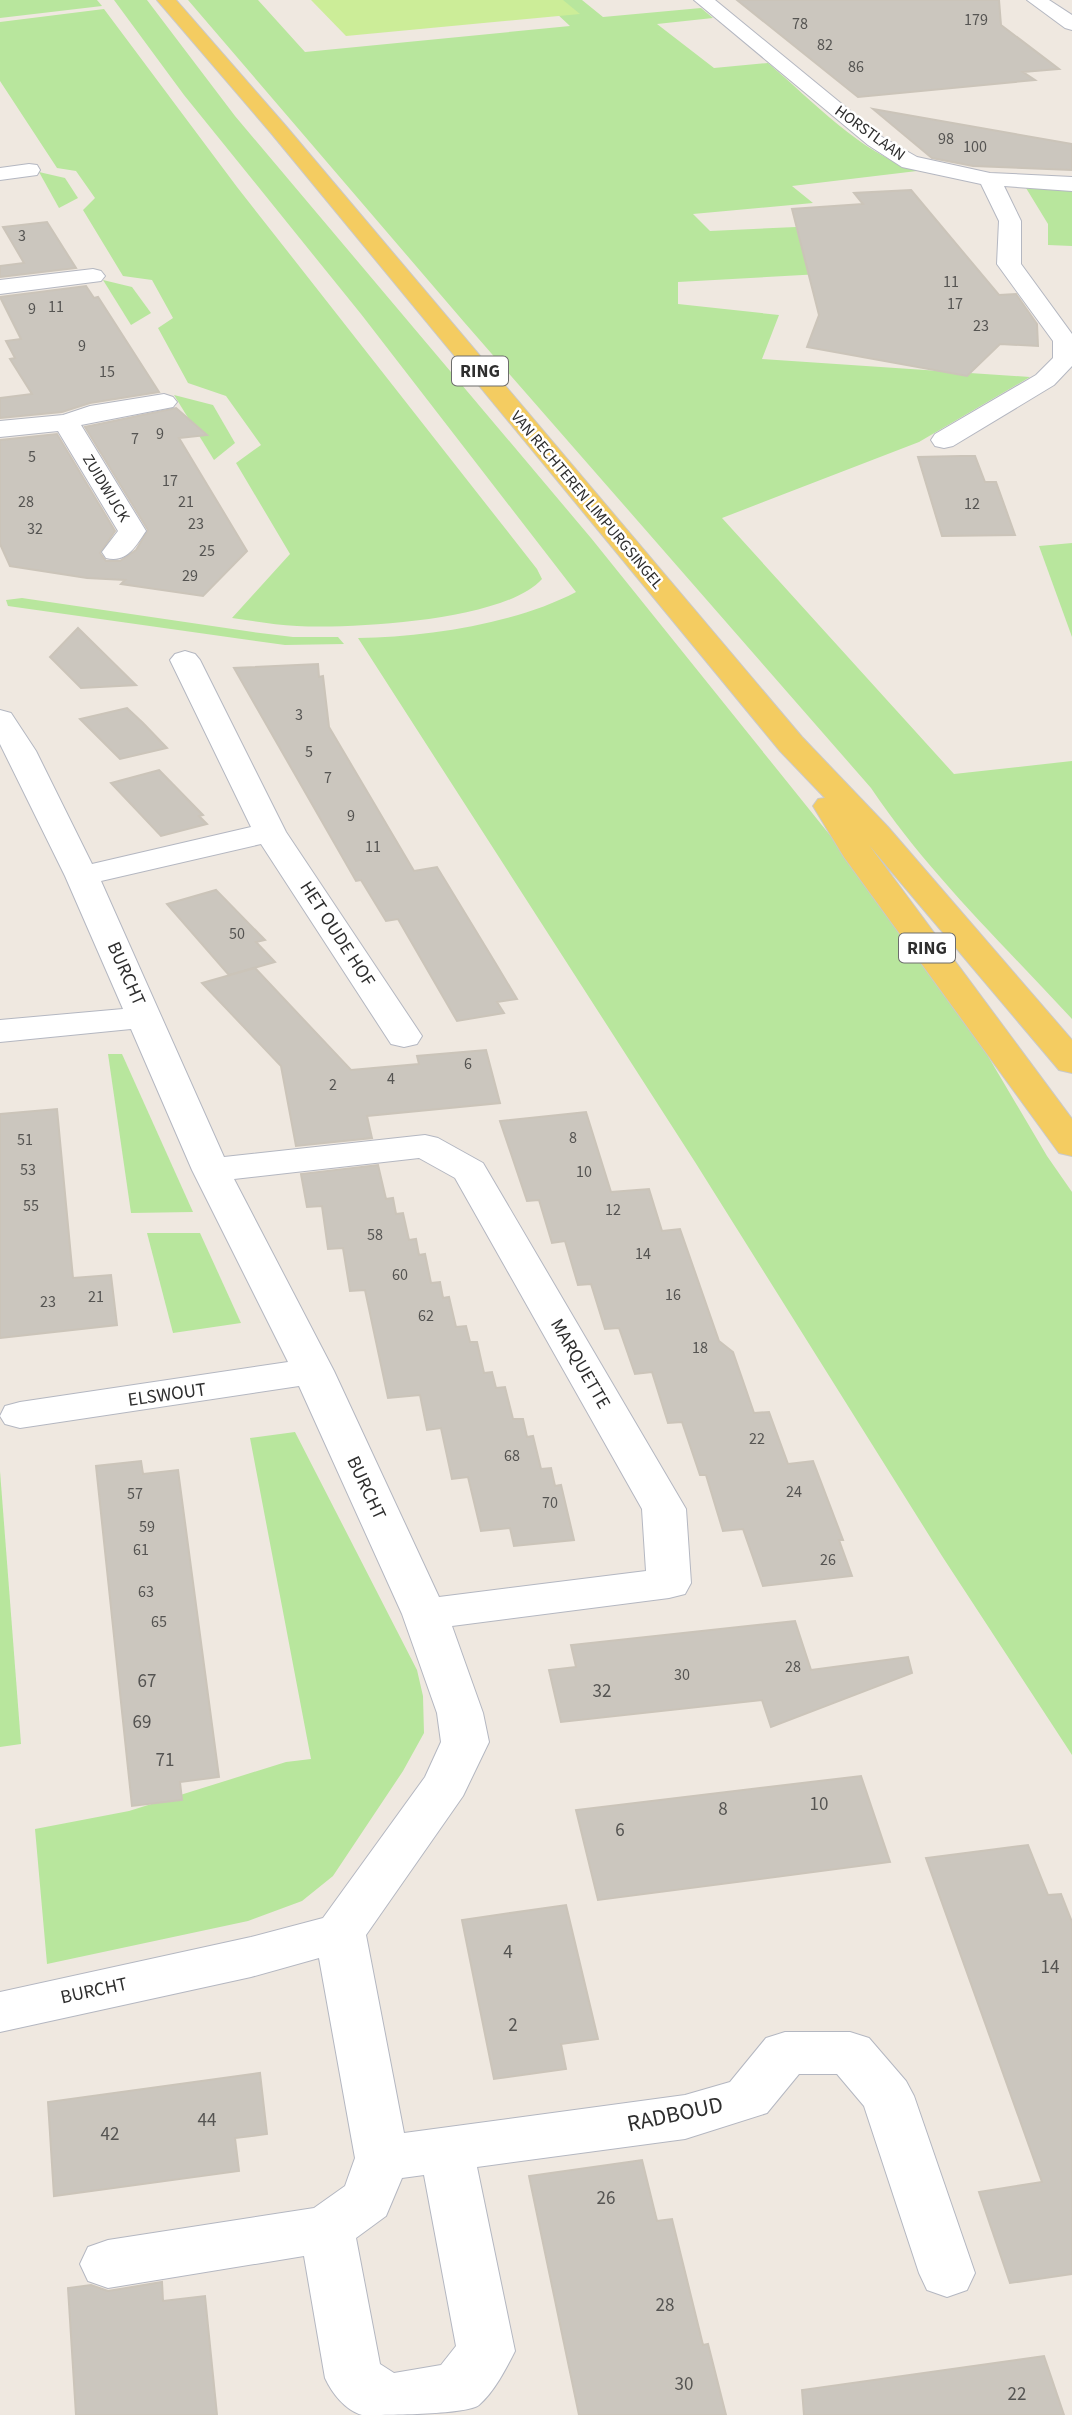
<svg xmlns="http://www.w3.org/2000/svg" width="1072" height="2415" viewBox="0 0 1072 2415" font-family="'Source Sans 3',sans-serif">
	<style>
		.green { fill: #b8e69d }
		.pitch { fill: #cced98 }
		.building { fill: #cbc6be; stroke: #cbc4b9; stroke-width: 2 }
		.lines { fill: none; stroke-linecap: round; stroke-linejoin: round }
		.minor-casing { stroke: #b4b7c1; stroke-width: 2 }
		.primary-casing { stroke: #c9c9c9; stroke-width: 2 }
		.minor { fill: #fff; fill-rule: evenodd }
		.primary { fill: #f4cc61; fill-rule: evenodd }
		.labels { text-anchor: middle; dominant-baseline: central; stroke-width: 5; stroke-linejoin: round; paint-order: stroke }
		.number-label { font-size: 16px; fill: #555452 }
		.far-street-label { font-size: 16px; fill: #2e2e2e; stroke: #fff }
		.shield { fill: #fff; stroke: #6d6d6d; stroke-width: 2 }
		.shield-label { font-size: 18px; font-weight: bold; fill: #2e2e2e }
		.street-label { font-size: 19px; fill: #2e2e2e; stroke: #fff }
		.near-number-label { font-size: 19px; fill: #555452 }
		.near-street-label { font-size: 23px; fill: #2e2e2e; stroke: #fff }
	</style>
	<rect width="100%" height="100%" fill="#efe8e0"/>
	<g class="green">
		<polygon points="0,0 97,0 102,6 0,18"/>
		<path d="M114 0H147L235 116 591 538 858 870 969 1024 1047 1156 1072 1192V1755L942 1556 695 1162 358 638C427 637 515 624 576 592L361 314 184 95Z"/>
		<path d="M188 0H258L305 52 570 26 542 0H582L603 17 701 8 713 18 657 24 714 68 768 63C814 102 859 152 917 171L792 186 813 203 693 214 710 231 841 225 893 270 678 282V304L779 315 762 359 1030 377 919 442 722 518 954 774 1072 761V1019C1003 944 928 873 871 788L464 322Z"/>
		<path d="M104 9 237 187 537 569 542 579C505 621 352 629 297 626 275 625 254 621 232 618L290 554 236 463 261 445 226 396 188 383 158 328 173 318 152 280 123 276 83 210 95 198 76 171 57 168 0 81V22Z"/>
		<polygon points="39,172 65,178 78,198 59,208"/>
		<polygon points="1026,188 1072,191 1072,246 1048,245 1048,224"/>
		<polygon points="103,280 132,287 151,313 131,325"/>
		<polygon points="174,395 213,405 235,443 214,460"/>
		<polygon points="1072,543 1072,637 1039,546"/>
		<polygon points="22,598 253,632 293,637 338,637 344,644 285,645 8,606 6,600"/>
		<polygon points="108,1054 122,1054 193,1212 131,1213"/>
		<polygon points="147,1233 200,1233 241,1323 173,1333"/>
		<polygon points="295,1432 417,1670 423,1696 424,1733 403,1771 333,1876 302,1901 248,1921 47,1964 35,1829 129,1811 286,1762 311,1759 250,1438"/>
		<polygon points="0,1471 21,1744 0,1747"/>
	</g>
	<polygon class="pitch" points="311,0 563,0 580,14 346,36"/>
	<g class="building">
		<polygon points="737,0 999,0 1001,25 1059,69 1023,72 1035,80 858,97"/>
		<polygon points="873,109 1072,144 1072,170 973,166 932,158"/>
		<polygon points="911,190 999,295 1016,294 1037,324 1038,346 1000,344 967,376 807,347 819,315 792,209 863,204 854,193"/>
		<polygon points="47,222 76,268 0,277 0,266 24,263 3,227"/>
		<polygon points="86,286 94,298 98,297 159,392 90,403 62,412 0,418 0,398 32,394 10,359 15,358 6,341 21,339 0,297"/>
		<polygon points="176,408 207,435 179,438 247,551 203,596 121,584 125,580 87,578 10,566 0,544 0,440 57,434 115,531 100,553 106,561 120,561 136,550 148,530 85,427"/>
		<polygon points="961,456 975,456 985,482 996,482 1015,535 942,536 918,457"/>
		<polygon points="78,628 136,685 81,688 50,657"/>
		<polygon points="318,664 319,677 323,676 329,727 414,871 437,867 496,964 517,999 497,1002 504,1013 457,1021 398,919 386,921 361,880 356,881 234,668"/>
		<polygon points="127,708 143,723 167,748 120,759 80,719"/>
		<polygon points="159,770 203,815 199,816 207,824 161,836 111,783"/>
		<polygon points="216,890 265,940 256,942 275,962 229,975 167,904"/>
		<polygon points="255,968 351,1070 419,1064 417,1056 486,1050 500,1103 367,1116 372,1138 296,1146 281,1066 202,983"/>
		<polygon points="57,1109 73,1278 111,1275 117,1325 0,1338 0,1114"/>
		<polygon points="586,1112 611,1192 649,1189 662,1231 680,1229 719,1341 733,1352 754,1413 769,1412 788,1464 813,1461 843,1540 839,1540 852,1576 763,1586 743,1529 723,1531 706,1475 700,1475 682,1422 668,1423 652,1372 635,1374 619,1328 605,1329 591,1284 578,1285 565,1241 552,1243 539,1200 527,1201 500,1121"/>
		<polygon points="378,1165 386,1199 393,1198 396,1214 403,1213 409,1240 416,1239 419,1255 425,1254 431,1283 440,1282 443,1298 449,1297 456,1327 466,1326 470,1342 477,1342 484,1373 492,1372 496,1388 505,1387 513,1419 523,1419 527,1437 533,1436 541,1469 551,1468 555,1486 561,1485 574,1540 514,1546 510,1528 481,1531 468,1477 452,1479 441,1428 427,1430 420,1395 388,1398 365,1290 350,1291 343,1248 328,1249 322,1206 307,1207 301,1174"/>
		<polygon points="141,1461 143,1474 178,1470 219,1777 180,1782 182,1800 132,1806 96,1466"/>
		<polygon points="795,1621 811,1670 908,1657 912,1673 771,1727 762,1700 561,1722 549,1670 576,1667 571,1645"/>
		<polygon points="861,1776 890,1862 598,1900 576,1810"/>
		<polygon points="1028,1845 1048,1895 1061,1894 1072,1922 1072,2274 1010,2283 979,2192 1042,2182 926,1858"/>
		<polygon points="566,1905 598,2039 561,2044 566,2069 494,2079 462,1920"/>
		<polygon points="260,2073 267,2134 235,2138 239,2171 54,2196 48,2102"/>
		<polygon points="642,2160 657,2221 672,2219 703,2345 708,2344 726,2415 579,2415 529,2176"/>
		<polygon points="162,2282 163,2301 205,2296 217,2415 76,2415 68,2288 91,2285 108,2291"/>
		<polygon points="1044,2356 1064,2415 804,2415 802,2390"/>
	</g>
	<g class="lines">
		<g class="minor-casing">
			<g id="minor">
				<polygon points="694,0 715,0 882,137 917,157 990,173 1072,177 1072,191 1004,186 1021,221 1021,264 1072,334 1072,366 1054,385 953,446 944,448 935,446 931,440 935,434 1036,375 1053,358 1053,341 997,264 999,221 981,184 902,167 868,145"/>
				<polygon points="1027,0 1049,0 1072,15 1072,30 1065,28"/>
				<polygon points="29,164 37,165 40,170 37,175 0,180 0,168"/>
				<polygon points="93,269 101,271 105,276 101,281 0,294 0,280"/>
				<path d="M164 394 173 397 177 402 173 407 81 425 146 531C135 547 127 563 106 558L102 552 118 531 58 431 0 437V421L63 415 90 406Z"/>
				<path d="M185 651 195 654 200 660 286 832 422 1036 417 1044 404 1047 391 1044 261 844 101 881 224 1157 425 1135 438 1138 483 1163 686 1509 691 1583 685 1594 669 1598 452 1626 483 1713 489 1742 463 1796 366 1935 404 2133 685 2095 730 2082 766 2038 785 2032H850L869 2038 906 2081 914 2096 975 2273 967 2290 947 2297 927 2290 919 2273 864 2106 837 2074H799L767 2113 685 2139 477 2167 515 2351C506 2369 494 2392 479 2405 467 2415 378 2415 362 2415 345 2410 332 2393 325 2378L304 2256 108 2288 88 2281 80 2264 88 2247 108 2240 314 2208 345 2186 355 2158 319 1958 251 1977 0 2032V1992L251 1937 323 1918 425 1777 441 1742 437 1713 402 1614 299 1386 20 1428 5 1424 0 1416 5 1406 20 1402 288 1362 192 1170 131 1029 0 1042V1020L123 1009 65 876 0 744V710L11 713 36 751 92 864 251 827 170 660 175 654ZM419 1158 455 1178 642 1509 646 1571 439 1597 334 1371 234 1179ZM424 2175 456 2346 441 2365 394 2373 380 2364 356 2238 386 2216 402 2178Z"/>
			</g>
		</g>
		<g class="primary-casing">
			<polygon id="primary" points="157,0 176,0 285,125 802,737 888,827 1072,1040 1072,1073 1059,1070 869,845 1072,1119 1072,1156 1059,1153 844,857 813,806 818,799 825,798 780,751 271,133"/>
		</g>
		<use href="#minor" class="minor"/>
		<use href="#primary" class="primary"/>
	</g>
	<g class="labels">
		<g class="number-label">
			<text x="976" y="20">179</text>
			<text x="800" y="24">78</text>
			<text x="825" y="45">82</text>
			<text x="856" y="67">86</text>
			<text x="946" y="139">98</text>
			<text x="975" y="147">100</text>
			<text x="22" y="236">3</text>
			<text x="951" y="282">11</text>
			<text x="955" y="304">17</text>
			<text x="56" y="307">11</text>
			<text x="32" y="309">9</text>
			<text x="981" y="326">23</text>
			<text x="82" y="346">9</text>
			<text x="107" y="372">15</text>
			<text x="160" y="434">9</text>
			<text x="135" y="439">7</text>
			<text x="32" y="457">5</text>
			<text x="170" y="481">17</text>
			<text x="26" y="502">28</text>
			<text x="186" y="502">21</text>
			<text x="972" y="504">12</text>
			<text x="196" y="524">23</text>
			<text x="35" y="529">32</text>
			<text x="207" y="551">25</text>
			<text x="190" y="576">29</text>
			<text x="299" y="715">3</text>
			<text x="309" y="752">5</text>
			<text x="328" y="778">7</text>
			<text x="351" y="816">9</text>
			<text x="373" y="847">11</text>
			<text x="237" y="934">50</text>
			<text x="468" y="1064">6</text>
			<text x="391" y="1079">4</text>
			<text x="333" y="1085">2</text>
			<text x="573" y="1138">8</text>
			<text x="25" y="1140">51</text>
			<text x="28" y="1170">53</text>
			<text x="584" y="1172">10</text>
			<text x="31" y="1206">55</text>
			<text x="613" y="1210">12</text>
			<text x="375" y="1235">58</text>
			<text x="643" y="1254">14</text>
			<text x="400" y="1275">60</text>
			<text x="673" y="1295">16</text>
			<text x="96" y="1297">21</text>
			<text x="48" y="1302">23</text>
			<text x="426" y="1316">62</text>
			<text x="700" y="1348">18</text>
			<text x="757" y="1439">22</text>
			<text x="512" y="1456">68</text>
			<text x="794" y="1492">24</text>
			<text x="135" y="1494">57</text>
			<text x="550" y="1503">70</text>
			<text x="147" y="1527">59</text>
			<text x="141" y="1550">61</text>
			<text x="828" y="1560">26</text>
			<text x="146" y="1592">63</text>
			<text x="159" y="1622">65</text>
			<text x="793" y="1667">28</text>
			<text x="682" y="1675">30</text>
		</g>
		<g class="far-street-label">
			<text transform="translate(870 133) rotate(36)">HORSTLAAN</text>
			<text transform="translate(106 488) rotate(59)">ZUIDWIJCK</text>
			<text transform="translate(587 500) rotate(50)">VAN RECHTEREN LIMPURGSINGEL</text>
		</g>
		<g class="shield">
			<rect x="452" y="356.5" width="56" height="29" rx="5"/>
			<rect x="899" y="933.5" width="56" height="29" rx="5"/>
		</g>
		<g class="shield-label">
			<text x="480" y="371">RING</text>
			<text x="927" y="948">RING</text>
		</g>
		<g class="street-label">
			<text transform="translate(337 934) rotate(57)">HET OUDE HOF</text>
			<text transform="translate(126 974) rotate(66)">BURCHT</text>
			<text transform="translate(580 1364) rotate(60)">MARQUETTE</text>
			<text transform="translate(167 1395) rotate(-8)">ELSWOUT</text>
			<text transform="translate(366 1488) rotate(65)">BURCHT</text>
			<text transform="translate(94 1991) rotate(-12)">BURCHT</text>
		</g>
		<g class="near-number-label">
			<text x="147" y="1681">67</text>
			<text x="602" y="1691">32</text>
			<text x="142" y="1722">69</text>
			<text x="165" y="1760">71</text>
			<text x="819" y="1804">10</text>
			<text x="723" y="1809">8</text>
			<text x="620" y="1830">6</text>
			<text x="508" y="1952">4</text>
			<text x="1050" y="1967">14</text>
			<text x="513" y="2025">2</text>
			<text x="207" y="2120">44</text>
			<text x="110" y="2134">42</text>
			<text x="606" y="2198">26</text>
			<text x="665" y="2305">28</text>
			<text x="684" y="2384">30</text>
			<text x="1017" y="2394">22</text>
		</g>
		<g class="near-street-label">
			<text transform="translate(675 2114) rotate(-12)">RADBOUD</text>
		</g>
	</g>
</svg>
